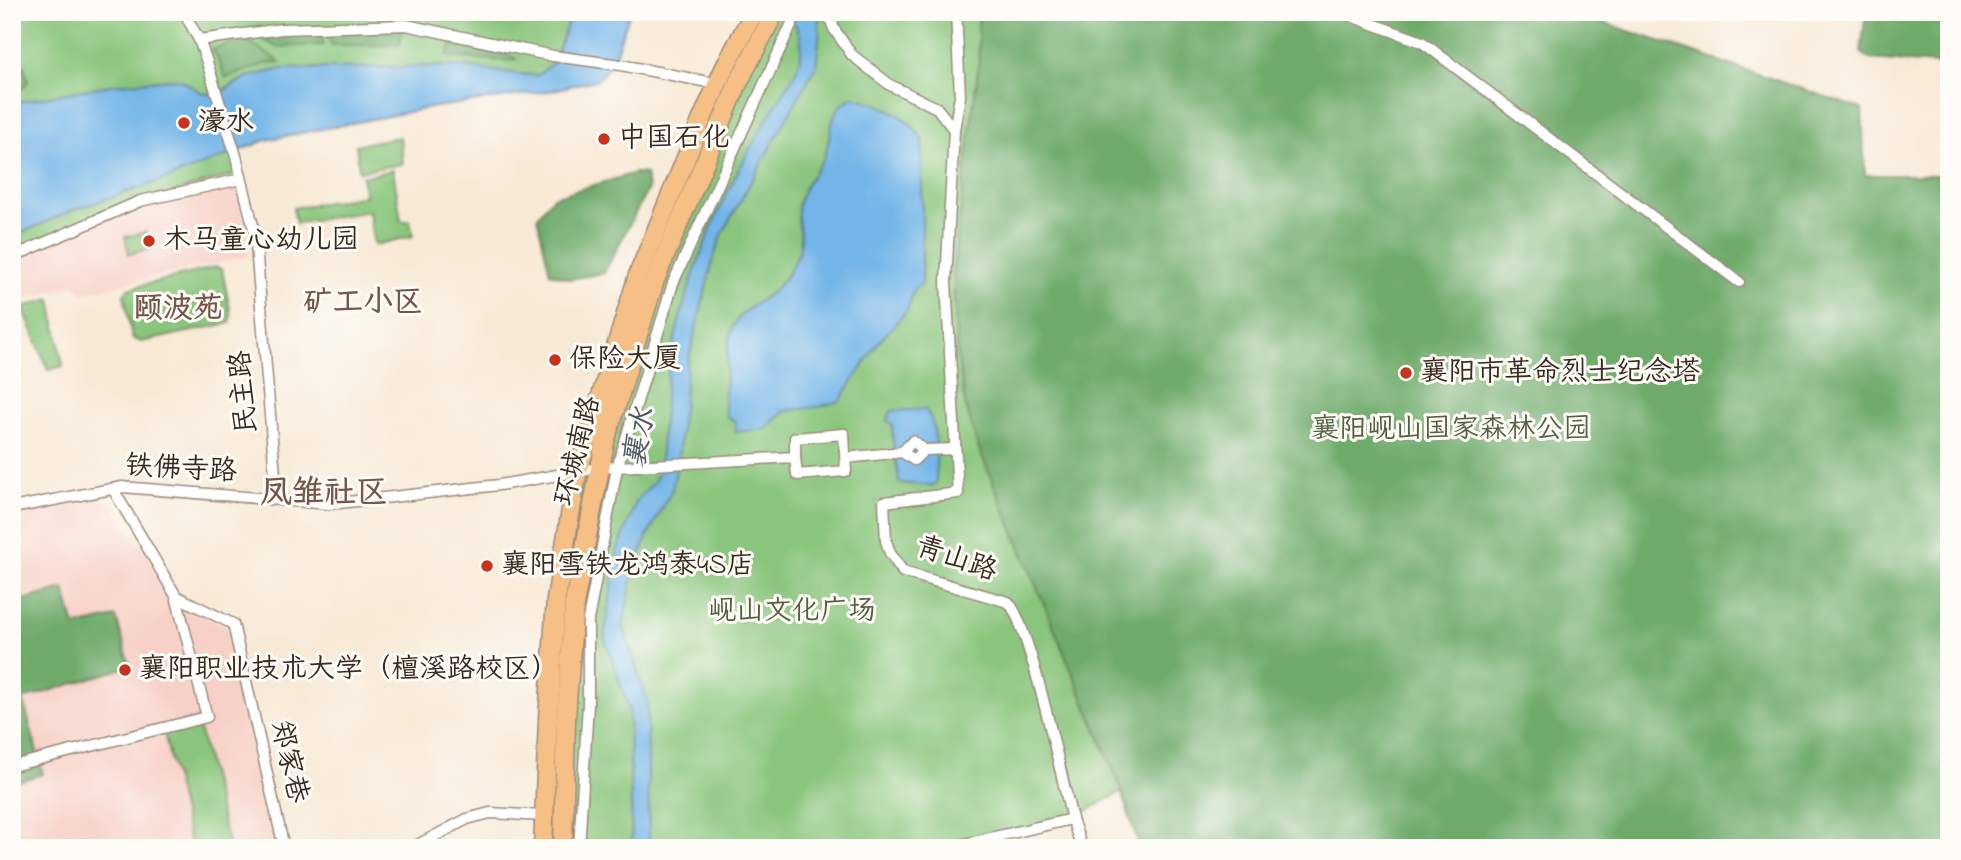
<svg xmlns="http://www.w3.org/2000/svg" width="1961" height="860" viewBox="0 0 1961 860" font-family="'Indie Flower','LXGW WenKai TC',sans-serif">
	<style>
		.built { fill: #f7d1c7 }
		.green { fill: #89c57b; stroke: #62784c; stroke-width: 2 }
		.forest { fill: #6eaa6b; stroke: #546a44; stroke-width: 2 }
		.water { fill: #73b5e8; stroke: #577083; stroke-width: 2 }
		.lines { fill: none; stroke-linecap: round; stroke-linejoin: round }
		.street-casing { stroke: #9a8a7a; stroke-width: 13 }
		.highway-casing { stroke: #9a8a7a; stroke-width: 21 }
		.street { stroke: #fff; stroke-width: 10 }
		.highway { stroke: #f5bf86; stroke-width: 18 }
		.poi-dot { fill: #c8321e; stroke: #fdfcf7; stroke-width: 2.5 }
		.labels { text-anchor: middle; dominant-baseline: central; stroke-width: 6; stroke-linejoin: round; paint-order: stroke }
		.poi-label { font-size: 28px; fill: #3b2a1e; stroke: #fdfcf7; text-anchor: start }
		.street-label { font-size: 28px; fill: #3b2a1e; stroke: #fdfcf7 }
		.park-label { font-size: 28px; fill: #56603f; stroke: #fdfcf7 }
		.neighbourhood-label { font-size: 30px; font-weight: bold; fill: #785547; stroke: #fdfcf7 }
		.water-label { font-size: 30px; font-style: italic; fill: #4f5b65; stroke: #fdfcf7 }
		.quarter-label { font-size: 32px; font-weight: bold; fill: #785547; stroke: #fdfcf7 }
	</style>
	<rect width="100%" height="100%" fill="#fdfcf7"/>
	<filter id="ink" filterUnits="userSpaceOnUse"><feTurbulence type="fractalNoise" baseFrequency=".0143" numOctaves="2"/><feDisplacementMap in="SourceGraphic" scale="14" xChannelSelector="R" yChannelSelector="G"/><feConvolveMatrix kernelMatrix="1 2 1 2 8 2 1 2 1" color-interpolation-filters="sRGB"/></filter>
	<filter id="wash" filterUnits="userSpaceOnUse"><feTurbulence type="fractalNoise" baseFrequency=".00686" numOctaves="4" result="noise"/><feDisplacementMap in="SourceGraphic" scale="28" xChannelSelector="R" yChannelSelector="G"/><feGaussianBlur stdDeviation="1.57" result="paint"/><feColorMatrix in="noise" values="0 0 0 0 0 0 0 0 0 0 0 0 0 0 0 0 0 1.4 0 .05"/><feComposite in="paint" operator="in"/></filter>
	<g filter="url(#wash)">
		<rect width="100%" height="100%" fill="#f8e9d6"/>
		<g class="built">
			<polygon points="238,184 249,256 82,293 74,285 12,304 12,263 145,203"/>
			<polygon points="97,499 110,502 185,609 228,627 279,848 12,848 12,515"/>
		</g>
		<g class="green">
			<polygon points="12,12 572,12 553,63 537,76 455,66 283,69 248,77 224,90 211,94 202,93 181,80 172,79 116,84 12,103"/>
			<polygon points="754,12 1340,12 1140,848 1121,792 1072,819 947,848 543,848 543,816 577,474 638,275"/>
			<polygon points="400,137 403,164 359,171 356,145"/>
			<polygon points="233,152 240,173 140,202 12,258 12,237 73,210 175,176"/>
			<polygon points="393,170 401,221 410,221 413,236 374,245 369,211 296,223 293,208 365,196 362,177"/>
			<polygon points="146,232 150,249 129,254 125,237"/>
			<polygon points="216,267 222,269 231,315 230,323 141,342 132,338 124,294 128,289"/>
			<polygon points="51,299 63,366 48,370 23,307"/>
			<polygon points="197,720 229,848 191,848 163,728"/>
		</g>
		<g class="forest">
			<polygon points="978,12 1572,12 1862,109 1865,175 1949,175 1949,848 1140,848 1122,791 977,444 965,404 957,353 953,270 979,61"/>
			<polygon points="1866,12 1949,12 1949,65 1869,59 1861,52"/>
			<polygon points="402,25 400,45 331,45 325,28"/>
			<polygon points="318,28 324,45 277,47 252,33"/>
			<polygon points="245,39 280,62 264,64 226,78 213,49"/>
			<polygon points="452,44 511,56 516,59 512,61 450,57 447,55"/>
			<polygon points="12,57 24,66 28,81 21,90 12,94"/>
			<polygon points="635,173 646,174 648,189 604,273 570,279 550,273 537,217 553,197"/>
			<polygon points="64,589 75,626 116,617 130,666 23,699 43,774 12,783 12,603"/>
		</g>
		<g class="water">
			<polygon points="572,12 630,12 614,58 599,79 550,91 429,108 266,140 175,176 73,210 12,237 12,103 116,84 172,79 181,80 202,93 211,94 224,90 248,77 283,69 456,66 537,76 553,63"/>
			<path d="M788 12H817C822 30 818 48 816 66L723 232 713 260 687 365 678 460 672 490 647 537 634 570 623 626 647 701 649 848H632L629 709 604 637 617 552 637 500 654 482 659 472C663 435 663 397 670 360 688 270 725 187 773 109 786 88 807 63 800 36 798 28 792 20 788 12Z"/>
			<path d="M854 97C880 104 910 115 922 140V284L914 289 907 311 877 344 840 401 818 407 784 411 766 429 736 432 735 421 727 417C723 403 725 389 726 374 728 358 726 336 736 322 745 307 765 300 777 287 786 278 795 263 799 251 804 236 796 223 798 208 800 189 812 177 822 161 835 139 824 109 854 97Z"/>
			<path d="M925 409C939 425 936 461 936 483L932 486 899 483C897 463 892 445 892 424L887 421 891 411Z"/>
		</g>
	</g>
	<g filter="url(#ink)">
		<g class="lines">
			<g class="street-casing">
				<g id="street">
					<polyline points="184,12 199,40 206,59 236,156 255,234 277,499"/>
					<polyline points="828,12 834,29 852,55 890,85 937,108 954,130"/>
					<path d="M956 12 960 96 954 130 946 282 958 493 884 502 886 541 890 553 903 572 1008 602C1028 619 1063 783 1072 819L1082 848"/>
					<polyline points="1340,12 1422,42 1739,282"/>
					<polyline points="199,40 282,29 406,25 553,56 621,65 718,84"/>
					<polyline points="12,257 140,201 241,179"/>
					<polyline points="902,452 914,460 924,450 955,449"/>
					<polyline points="846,458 902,452 913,441 924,450"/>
					<polyline points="113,489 176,596 233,624 284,848"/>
					<polyline points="12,508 122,487 330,504 499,485 599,468 795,457 797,475 846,471 844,434 795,438 795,457"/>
					<polyline points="12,766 207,717 176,596"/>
					<polyline points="412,848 467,819 490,813 543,816"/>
					<polyline points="579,848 588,704 588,620 617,468 673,283 797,12"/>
					<polyline points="947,848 1072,819"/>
				</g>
			</g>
			<g class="highway-casing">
				<g id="highway">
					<polyline points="543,848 548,719 556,599 577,474 638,275 702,119 724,69 754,12"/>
					<polyline points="563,848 566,719 574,605 605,442 655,280 739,81 775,12"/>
				</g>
			</g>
			<use href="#street" class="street"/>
			<use href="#highway" class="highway"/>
		</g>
	</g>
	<g class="poi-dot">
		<circle cx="184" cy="123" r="7"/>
		<circle cx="604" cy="139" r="7"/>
		<circle cx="149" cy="241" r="7"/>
		<circle cx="555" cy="360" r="7"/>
		<circle cx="1406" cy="373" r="7"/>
		<circle cx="487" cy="566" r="7"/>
		<circle cx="125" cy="670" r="7"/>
	</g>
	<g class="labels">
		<g class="poi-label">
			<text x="198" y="123">濠水</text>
			<text x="618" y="139">中国石化</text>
			<text x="163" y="241">木马童心幼儿园</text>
			<text x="569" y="360">保险大厦</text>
			<text x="1420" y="373">襄阳市革命烈士纪念塔</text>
			<text x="501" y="566">襄阳雪铁龙鸿泰4S店</text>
			<text x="139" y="670">襄阳职业技术大学（檀溪路校区）</text>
		</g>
		<g class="street-label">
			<text transform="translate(245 392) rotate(-95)">民主路</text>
			<text transform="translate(579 451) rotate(-76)">环城南路</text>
			<text transform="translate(181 470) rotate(3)">铁佛寺路</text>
			<text transform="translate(956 560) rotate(19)">青山路</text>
			<text transform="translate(288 762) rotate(77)">郑家巷</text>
		</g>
		<g class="park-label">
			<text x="1451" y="430">襄阳岘山国家森林公园</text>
			<text x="792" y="612">岘山文化广场</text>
		</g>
		<g class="neighbourhood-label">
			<text x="363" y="304">矿工小区</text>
			<text x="178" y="310">颐波苑</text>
		</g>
		<g class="water-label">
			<text transform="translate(641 438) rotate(-79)">襄水</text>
		</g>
		<g class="quarter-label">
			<text x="324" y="494">凤雏社区</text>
		</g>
	</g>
	<rect width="1961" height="860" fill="none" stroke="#fdfcf7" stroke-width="42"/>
</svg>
